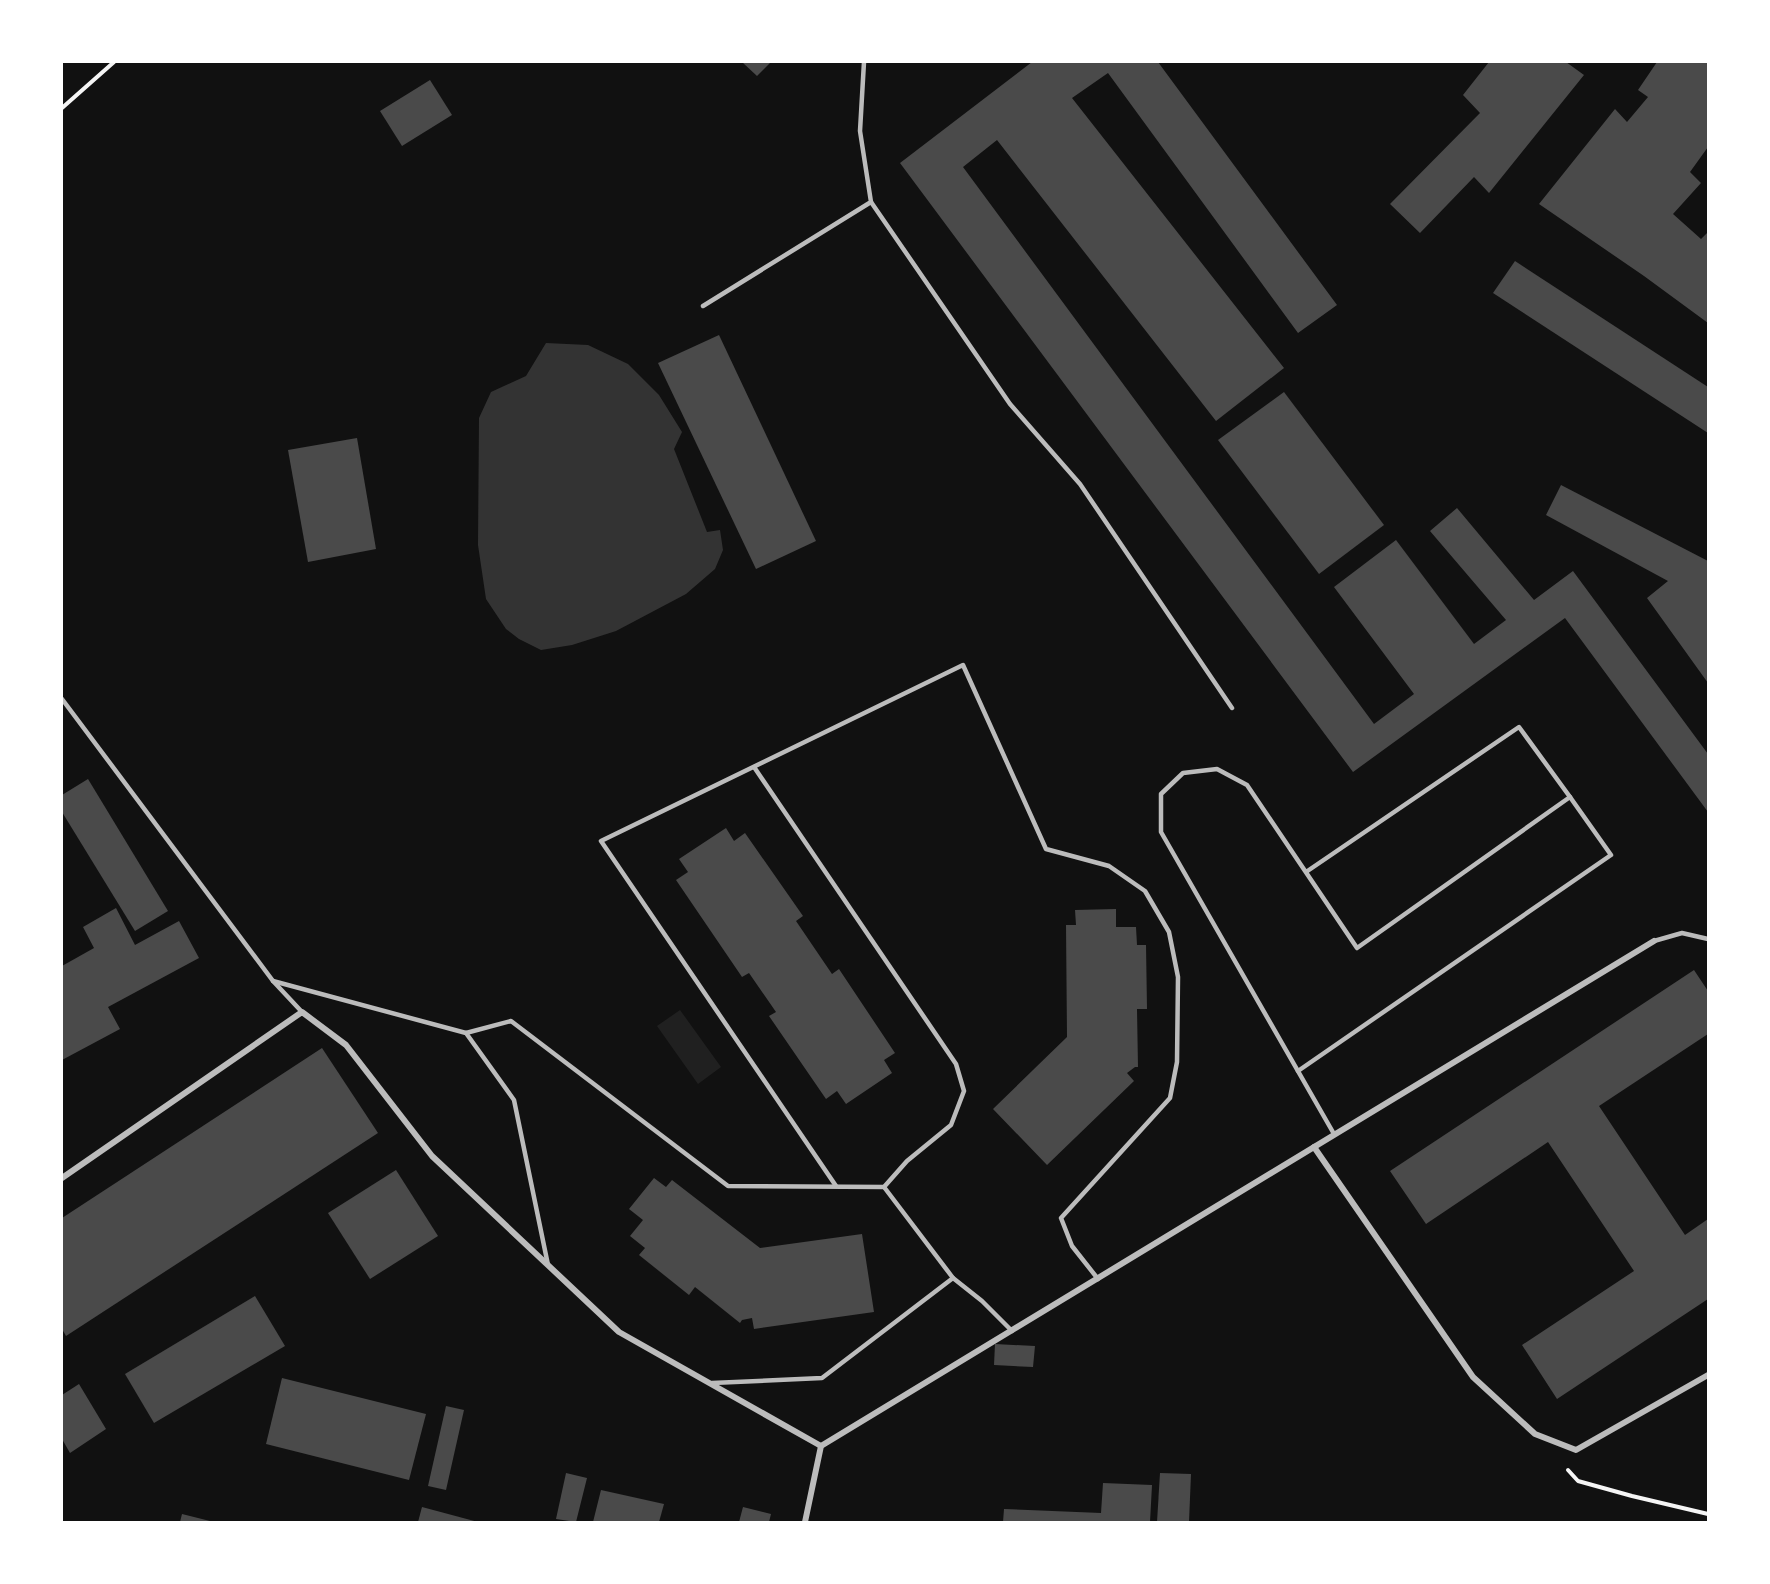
<svg xmlns="http://www.w3.org/2000/svg" width="1770" height="1584" viewBox="0 0 1770 1584" font-family="Commissioner,sans-serif">
	<style>
		.green { fill: #202020 }
		.water { fill: #333 }
		.building { fill: #4a4a4a }
		.lines { fill: none; stroke-linecap: round; stroke-linejoin: round }
		.path { stroke: #f5f5f5; stroke-width: 4 }
		.service { stroke: #bcbcbc; stroke-width: 4.5 }
		.minor { stroke: #bcbcbc; stroke-width: 6 }
	</style>
	<rect width="100%" height="100%" fill="#111"/>
	<polygon class="green" points="680,1010 721,1067 698,1084 657,1026"/>
	<polygon class="water" points="546,343 588,345 628,364 659,395 682,432 674,449 707,532 720,530 723,550 715,569 686,594 616,631 572,645 541,650 519,639 506,629 486,599 478,545 479,418 491,392 526,376"/>
	<g class="building">
		<polygon points="742,62 771,62 757,76"/>
		<polygon points="1032,62 1158,62 1337,305 1298,333 1108,73 1072,98 1284,368 1216,421 997,140 963,167 1374,724 1414,694 1334,587 1396,540 1474,644 1506,620 1430,531 1457,508 1534,600 1573,571 1708,754 1708,812 1565,618 1353,772 900,163"/>
		<polygon points="1489,62 1566,62 1584,75 1489,193 1474,177 1420,233 1390,204 1480,113 1463,95"/>
		<polygon points="1657,62 1708,62 1708,147 1690,172 1701,183 1673,214 1701,239 1708,232 1708,323 1644,276 1539,204 1615,109 1627,122 1648,97 1638,90"/>
		<polygon points="430,80 452,115 402,146 380,111"/>
		<polygon points="1515,261 1708,387 1708,433 1493,293"/>
		<polygon points="719,335 816,541 756,569 658,363"/>
		<polygon points="1284,392 1384,525 1319,574 1218,440"/>
		<polygon points="357,438 376,549 308,562 288,450"/>
		<polygon points="1561,485 1708,561 1708,683 1647,598 1668,581 1546,515"/>
		<polygon points="88,779 168,911 135,931 62,812 62,795"/>
		<polygon points="726,828 734,841 745,833 803,916 796,921 832,974 839,969 895,1053 884,1060 892,1073 846,1104 837,1091 826,1099 769,1016 776,1012 749,973 742,977 676,880 688,872 679,859"/>
		<polygon points="116,908 135,945 179,921 199,958 108,1007 120,1029 62,1060 62,966 94,948 83,927"/>
		<polygon points="1116,909 1116,927 1136,927 1137,945 1146,945 1147,1009 1137,1009 1138,1067 1135,1067 1127,1073 1134,1081 1047,1165 993,1109 1067,1037 1066,925 1076,925 1075,910"/>
		<polygon points="1694,970 1708,991 1708,1034 1599,1106 1685,1235 1708,1219 1708,1299 1557,1399 1522,1345 1634,1271 1548,1142 1426,1224 1390,1171"/>
		<polygon points="322,1048 378,1133 66,1336 62,1329 62,1218"/>
		<polygon points="396,1170 438,1236 370,1279 328,1213"/>
		<polygon points="654,1178 666,1187 672,1180 760,1248 862,1234 874,1312 754,1329 752,1318 742,1320 740,1323 695,1287 689,1295 639,1255 645,1248 630,1236 643,1220 629,1209"/>
		<polygon points="255,1296 285,1346 154,1423 125,1374"/>
		<polygon points="995,1344 1035,1346 1033,1367 994,1365"/>
		<polygon points="282,1378 426,1414 409,1480 266,1444"/>
		<polygon points="79,1384 106,1429 70,1453 62,1439 62,1395"/>
		<polygon points="446,1406 464,1410 446,1490 428,1486"/>
		<polygon points="566,1473 587,1478 576,1522 556,1519"/>
		<polygon points="1160,1473 1191,1474 1189,1522 1157,1522"/>
		<polygon points="1103,1483 1152,1485 1150,1522 1003,1522 1004,1509 1101,1513"/>
		<polygon points="601,1490 664,1504 659,1522 593,1522"/>
		<polygon points="422,1507 478,1522 418,1522"/>
		<polygon points="743,1507 771,1514 769,1522 739,1522"/>
		<polygon points="182,1514 214,1522 180,1522"/>
	</g>
	<g class="lines">
		<g class="path">
			<polyline points="62,108 114,62"/>
			<polyline points="1568,1470 1578,1481 1632,1496 1708,1514"/>
		</g>
		<g class="service">
			<polyline points="871,202 1010,404 1080,484 1232,708"/>
			<polyline points="703,306 871,202 860,131 864,62"/>
			<polyline points="62,699 273,981 302,1012"/>
			<polyline points="754,767 956,1064 964,1091 951,1125 907,1161 884,1187"/>
			<polyline points="1306,872 1519,727 1570,797 1357,948 1247,785 1217,769 1183,773 1161,794 1161,832 1334,1134"/>
			<polyline points="1654,941 1682,933 1708,939"/>
			<polyline points="273,981 466,1033 514,1100 548,1265"/>
			<polyline points="466,1033 511,1021 728,1186 884,1187 953,1278 822,1378 712,1383"/>
			<polyline points="1298,1071 1611,855 1570,797"/>
			<polyline points="836,1186 601,841 963,665 1046,849 1109,866 1145,891 1169,932 1178,977 1177,1062 1170,1098 1061,1218 1072,1246 1098,1279"/>
			<polyline points="953,1278 982,1301 1012,1331"/>
		</g>
		<g class="minor">
			<polyline points="1314,1147 1473,1377 1535,1434 1576,1450 1708,1375"/>
			<polyline points="62,1178 302,1012 346,1045 432,1156 619,1332 821,1446"/>
			<polyline points="805,1522 821,1446 1654,941"/>
		</g>
	</g>
	<rect width="1770" height="1584" fill="none" stroke="#ffffff" stroke-width="126"/>
</svg>
